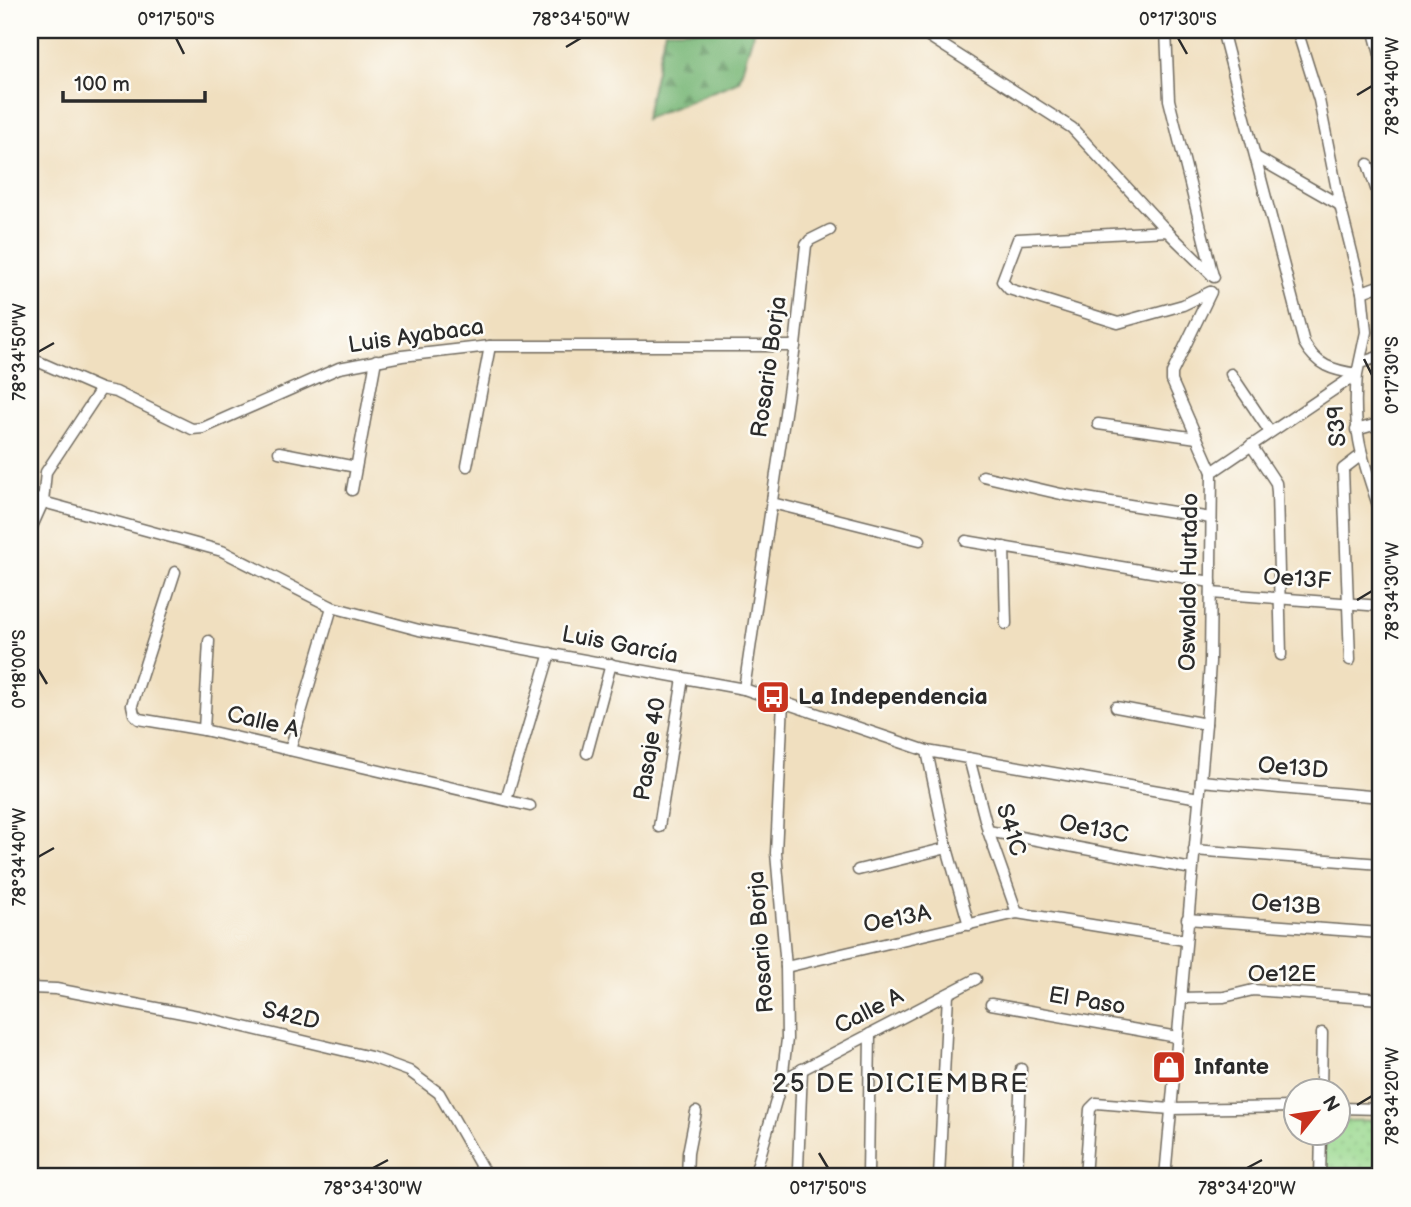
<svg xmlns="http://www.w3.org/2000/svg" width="1411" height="1207" viewBox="0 0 1411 1207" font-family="'Balsamiq Sans',sans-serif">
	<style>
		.grass { fill: url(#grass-dots); stroke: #62825c; stroke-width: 2 }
		.forest { fill: url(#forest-firs); stroke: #527252; stroke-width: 2 }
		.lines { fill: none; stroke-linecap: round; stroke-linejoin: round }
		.street-casing { stroke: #706a5f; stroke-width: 13 }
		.street { stroke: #fff; stroke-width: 10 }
		.ticks { fill: none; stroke: #2b2b2b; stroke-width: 2.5 }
		.labels { text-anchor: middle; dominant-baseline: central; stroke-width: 5; stroke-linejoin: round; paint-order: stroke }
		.street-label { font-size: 23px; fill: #2b2b2b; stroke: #fdfcf7 }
		.poi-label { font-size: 23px; font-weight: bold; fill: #2b2b2b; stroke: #fdfcf7; text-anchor: start }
		.quarter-label { font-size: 26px; letter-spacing: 2px; fill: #2b2b2b; stroke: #fdfcf7 }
		.neatline { fill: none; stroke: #2b2b2b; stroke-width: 2.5 }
		.ticks-label { font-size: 18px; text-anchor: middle; fill: #2b2b2b }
	</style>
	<defs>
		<pattern id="grass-dots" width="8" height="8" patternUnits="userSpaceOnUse" patternTransform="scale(1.75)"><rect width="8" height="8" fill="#99d88e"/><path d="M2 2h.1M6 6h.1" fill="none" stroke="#84ba7b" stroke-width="1.8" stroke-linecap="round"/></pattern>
		<pattern id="forest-firs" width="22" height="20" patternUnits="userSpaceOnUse" patternTransform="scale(1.75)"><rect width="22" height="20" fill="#7ab879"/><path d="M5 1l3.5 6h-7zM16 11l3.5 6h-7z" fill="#649663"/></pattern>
	</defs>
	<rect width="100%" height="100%" fill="#fdfcf7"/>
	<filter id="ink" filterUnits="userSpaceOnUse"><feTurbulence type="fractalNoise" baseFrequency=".0143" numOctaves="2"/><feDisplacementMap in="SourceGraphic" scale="14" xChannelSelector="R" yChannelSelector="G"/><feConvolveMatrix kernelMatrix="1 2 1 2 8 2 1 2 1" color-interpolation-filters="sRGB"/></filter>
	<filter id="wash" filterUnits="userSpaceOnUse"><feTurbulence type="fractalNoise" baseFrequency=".00686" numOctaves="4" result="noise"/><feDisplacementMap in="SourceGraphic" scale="28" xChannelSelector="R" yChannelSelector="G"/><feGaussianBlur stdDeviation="1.57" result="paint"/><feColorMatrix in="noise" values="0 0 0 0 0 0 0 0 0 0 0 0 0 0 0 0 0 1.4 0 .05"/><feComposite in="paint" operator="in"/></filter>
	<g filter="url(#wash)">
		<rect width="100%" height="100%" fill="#f0dfbf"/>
		<polygon class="grass" points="1380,1120 1378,1177 1323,1177 1324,1134 1338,1134 1338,1121"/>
		<polygon class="forest" points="665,30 754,30 739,81 645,119"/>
	</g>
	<g filter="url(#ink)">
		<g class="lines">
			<g class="street-casing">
				<g id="street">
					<polyline points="919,30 1072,128 1167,231"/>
					<polyline points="1166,30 1169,100 1213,276"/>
					<path d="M1222 30 1304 343C1317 366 1332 370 1357 374 1352 434 1362 458 1381 514"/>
					<polyline points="1381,30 1374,32 1381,58"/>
					<polyline points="1256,157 1340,205"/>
					<polyline points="1368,164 1381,204"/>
					<polyline points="1210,292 1183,305 1118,323 1009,289 1002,281 1018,239 1167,231 1214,277"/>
					<polyline points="1211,292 1172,373 1172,381 1212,472"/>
					<polyline points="1362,292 1381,285"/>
					<polyline points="30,358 101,389 116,392 192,429 203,428 339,368 402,356 490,346 795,346"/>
					<polyline points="1360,363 1381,356"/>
					<polyline points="1231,374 1270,432"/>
					<polyline points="101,389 46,472 43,502 222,551 332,607 419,630 744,689 927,751 1199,798"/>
					<polyline points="1098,424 1197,438"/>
					<polyline points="1356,430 1381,423"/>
					<polyline points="1251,445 1276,483 1277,492 1281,655"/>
					<polyline points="279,452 356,467"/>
					<polyline points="467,466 490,346"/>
					<polyline points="983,476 1061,494 1211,518"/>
					<polyline points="352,490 376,360"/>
					<polyline points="30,496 43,502 30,531"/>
					<polyline points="772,503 920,540"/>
					<polyline points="966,541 1211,582"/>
					<polyline points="1004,547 1006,624"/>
					<polyline points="175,572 132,705 134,714 139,719 204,730 530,806"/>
					<polyline points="1211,593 1381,606"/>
					<polyline points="1350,660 1343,469 1360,456"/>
					<polyline points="744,689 795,346 806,245 810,240 830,230"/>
					<polyline points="1116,707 1206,724"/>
					<polyline points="204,730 209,641"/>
					<polyline points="290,750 332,607"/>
					<polyline points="927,751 947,848 969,925"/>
					<polyline points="587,753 611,664"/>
					<polyline points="969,758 988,831 1017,913"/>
					<polyline points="1201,781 1381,797"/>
					<polyline points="506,800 550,653"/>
					<polyline points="659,827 683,678"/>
					<polyline points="988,831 1192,869"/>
					<polyline points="1194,850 1381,864"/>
					<polyline points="858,870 947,848"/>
					<polyline points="1187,919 1381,933"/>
					<polyline points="786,967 1017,913 1185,940"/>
					<polyline points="30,988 56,989 198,1016 371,1057 409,1071 439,1093 487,1177"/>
					<polyline points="1182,998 1224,997 1253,990 1381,999"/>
					<polyline points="991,1004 1177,1037"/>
					<polyline points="782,1080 976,979"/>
					<polyline points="1321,1092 1322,1033"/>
					<polyline points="1338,1108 1381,1109"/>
					<polyline points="798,1168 802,1069"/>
					<polyline points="868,1175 870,1034"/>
					<polyline points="687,1177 688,1153 696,1112"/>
					<polyline points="754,1177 782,1080 787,1039 786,967 776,853 783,701"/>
					<polyline points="939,1177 948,994"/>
					<polyline points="1017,1177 1021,1069"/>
					<polyline points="1085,1177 1090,1109 1096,1103 1171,1109 1296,1107"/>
					<polyline points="1165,1177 1206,724 1210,662 1212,472 1357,374 1366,332 1362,292 1340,205 1319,100 1297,30"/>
					<polyline points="1320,1177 1321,1134"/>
				</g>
			</g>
			<use href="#street" class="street"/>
		</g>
	</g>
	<path class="ticks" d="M176 38 184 54M1178 38 1187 54M566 47 581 38M1357 95 1372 86M38 352 54 343M1364 359 1372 375M1357 600 1372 591M38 669 47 684M38 857 54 848M1357 1105 1372 1096M819 1153 828 1168M373 1168 388 1160M1247 1168 1262 1160"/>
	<defs>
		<g id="bus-square" transform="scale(1.75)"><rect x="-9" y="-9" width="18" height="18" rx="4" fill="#c8321e" stroke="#fdfcf7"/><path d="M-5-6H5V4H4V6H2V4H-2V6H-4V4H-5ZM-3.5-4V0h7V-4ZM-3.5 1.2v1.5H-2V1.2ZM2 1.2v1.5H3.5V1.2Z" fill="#fff"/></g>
		<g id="shop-square" transform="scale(1.75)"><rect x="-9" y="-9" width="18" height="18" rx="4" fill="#c8321e" stroke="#fdfcf7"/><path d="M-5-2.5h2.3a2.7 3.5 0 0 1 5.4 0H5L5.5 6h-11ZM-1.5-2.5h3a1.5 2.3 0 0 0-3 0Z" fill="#fff"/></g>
	</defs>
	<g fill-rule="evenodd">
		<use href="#bus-square" x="773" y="697"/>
		<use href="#shop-square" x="1169" y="1067"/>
	</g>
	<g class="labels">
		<g class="street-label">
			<text transform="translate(416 336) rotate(-8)">Luis Ayabaca</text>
			<text transform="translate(769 367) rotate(-82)">Rosario Borja</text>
			<text transform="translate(1337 426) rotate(-94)">S39</text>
			<text transform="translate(1297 579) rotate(4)">Oe13F</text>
			<text transform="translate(1189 582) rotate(-89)">Oswaldo Hurtado</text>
			<text transform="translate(620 645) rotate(11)">Luis García</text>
			<text transform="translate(263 722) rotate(13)">Calle A</text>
			<text transform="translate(650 749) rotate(-81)">Pasaje 40</text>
			<text transform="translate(1293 768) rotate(5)">Oe13D</text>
			<text transform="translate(1094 829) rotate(11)">Oe13C</text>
			<text transform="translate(1011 830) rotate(73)">S41C</text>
			<text transform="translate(1286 905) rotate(4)">Oe13B</text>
			<text transform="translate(897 919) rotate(-11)">Oe13A</text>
			<text transform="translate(761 942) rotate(-94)">Rosario Borja</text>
			<text x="1282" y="974">Oe12E</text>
			<text transform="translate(1087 1001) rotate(9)">El Paso</text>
			<text transform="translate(869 1011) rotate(-27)">Calle A</text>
			<text transform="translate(291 1016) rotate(13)">S42D</text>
		</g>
		<g class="poi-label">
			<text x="798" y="697">La Independencia</text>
			<text x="1194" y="1067">Infante</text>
		</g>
		<g class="quarter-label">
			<text x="901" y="1084">25 DE DICIEMBRE</text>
		</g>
	</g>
	<rect width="1411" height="1207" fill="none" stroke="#fdfcf7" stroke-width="77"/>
	<g transform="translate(1317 1112) rotate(60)"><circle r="33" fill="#fdfcf7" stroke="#a9a8a5" stroke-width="2"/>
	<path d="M0-5L12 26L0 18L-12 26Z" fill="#c8321e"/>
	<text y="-10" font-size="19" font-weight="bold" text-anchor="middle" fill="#2b2b2b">N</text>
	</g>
	<path d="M63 91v10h142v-10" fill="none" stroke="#2b2b2b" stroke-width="3.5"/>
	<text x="74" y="91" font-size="21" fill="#2b2b2b" stroke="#fdfcf7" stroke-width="5" paint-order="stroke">100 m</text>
	<rect x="38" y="38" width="1334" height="1130" class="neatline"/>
	<g class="ticks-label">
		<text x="176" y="25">0°17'50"S</text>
		<text x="581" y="25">78°34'50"W</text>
		<text x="1178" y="25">0°17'30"S</text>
		<text transform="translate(1392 86) rotate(-90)" y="6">78°34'40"W</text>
		<text transform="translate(19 352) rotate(-90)" y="6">78°34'50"W</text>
		<text transform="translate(1392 375) rotate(-90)" y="6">0°17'30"S</text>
		<text transform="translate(1392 591) rotate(-90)" y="6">78°34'30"W</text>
		<text transform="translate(19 669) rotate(-90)" y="6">0°18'00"S</text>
		<text transform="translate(19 857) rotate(-90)" y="6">78°34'40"W</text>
		<text transform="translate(1392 1096) rotate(-90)" y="6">78°34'20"W</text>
		<text x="373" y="1194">78°34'30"W</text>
		<text x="828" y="1194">0°17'50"S</text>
		<text x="1247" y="1194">78°34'20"W</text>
	</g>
</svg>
